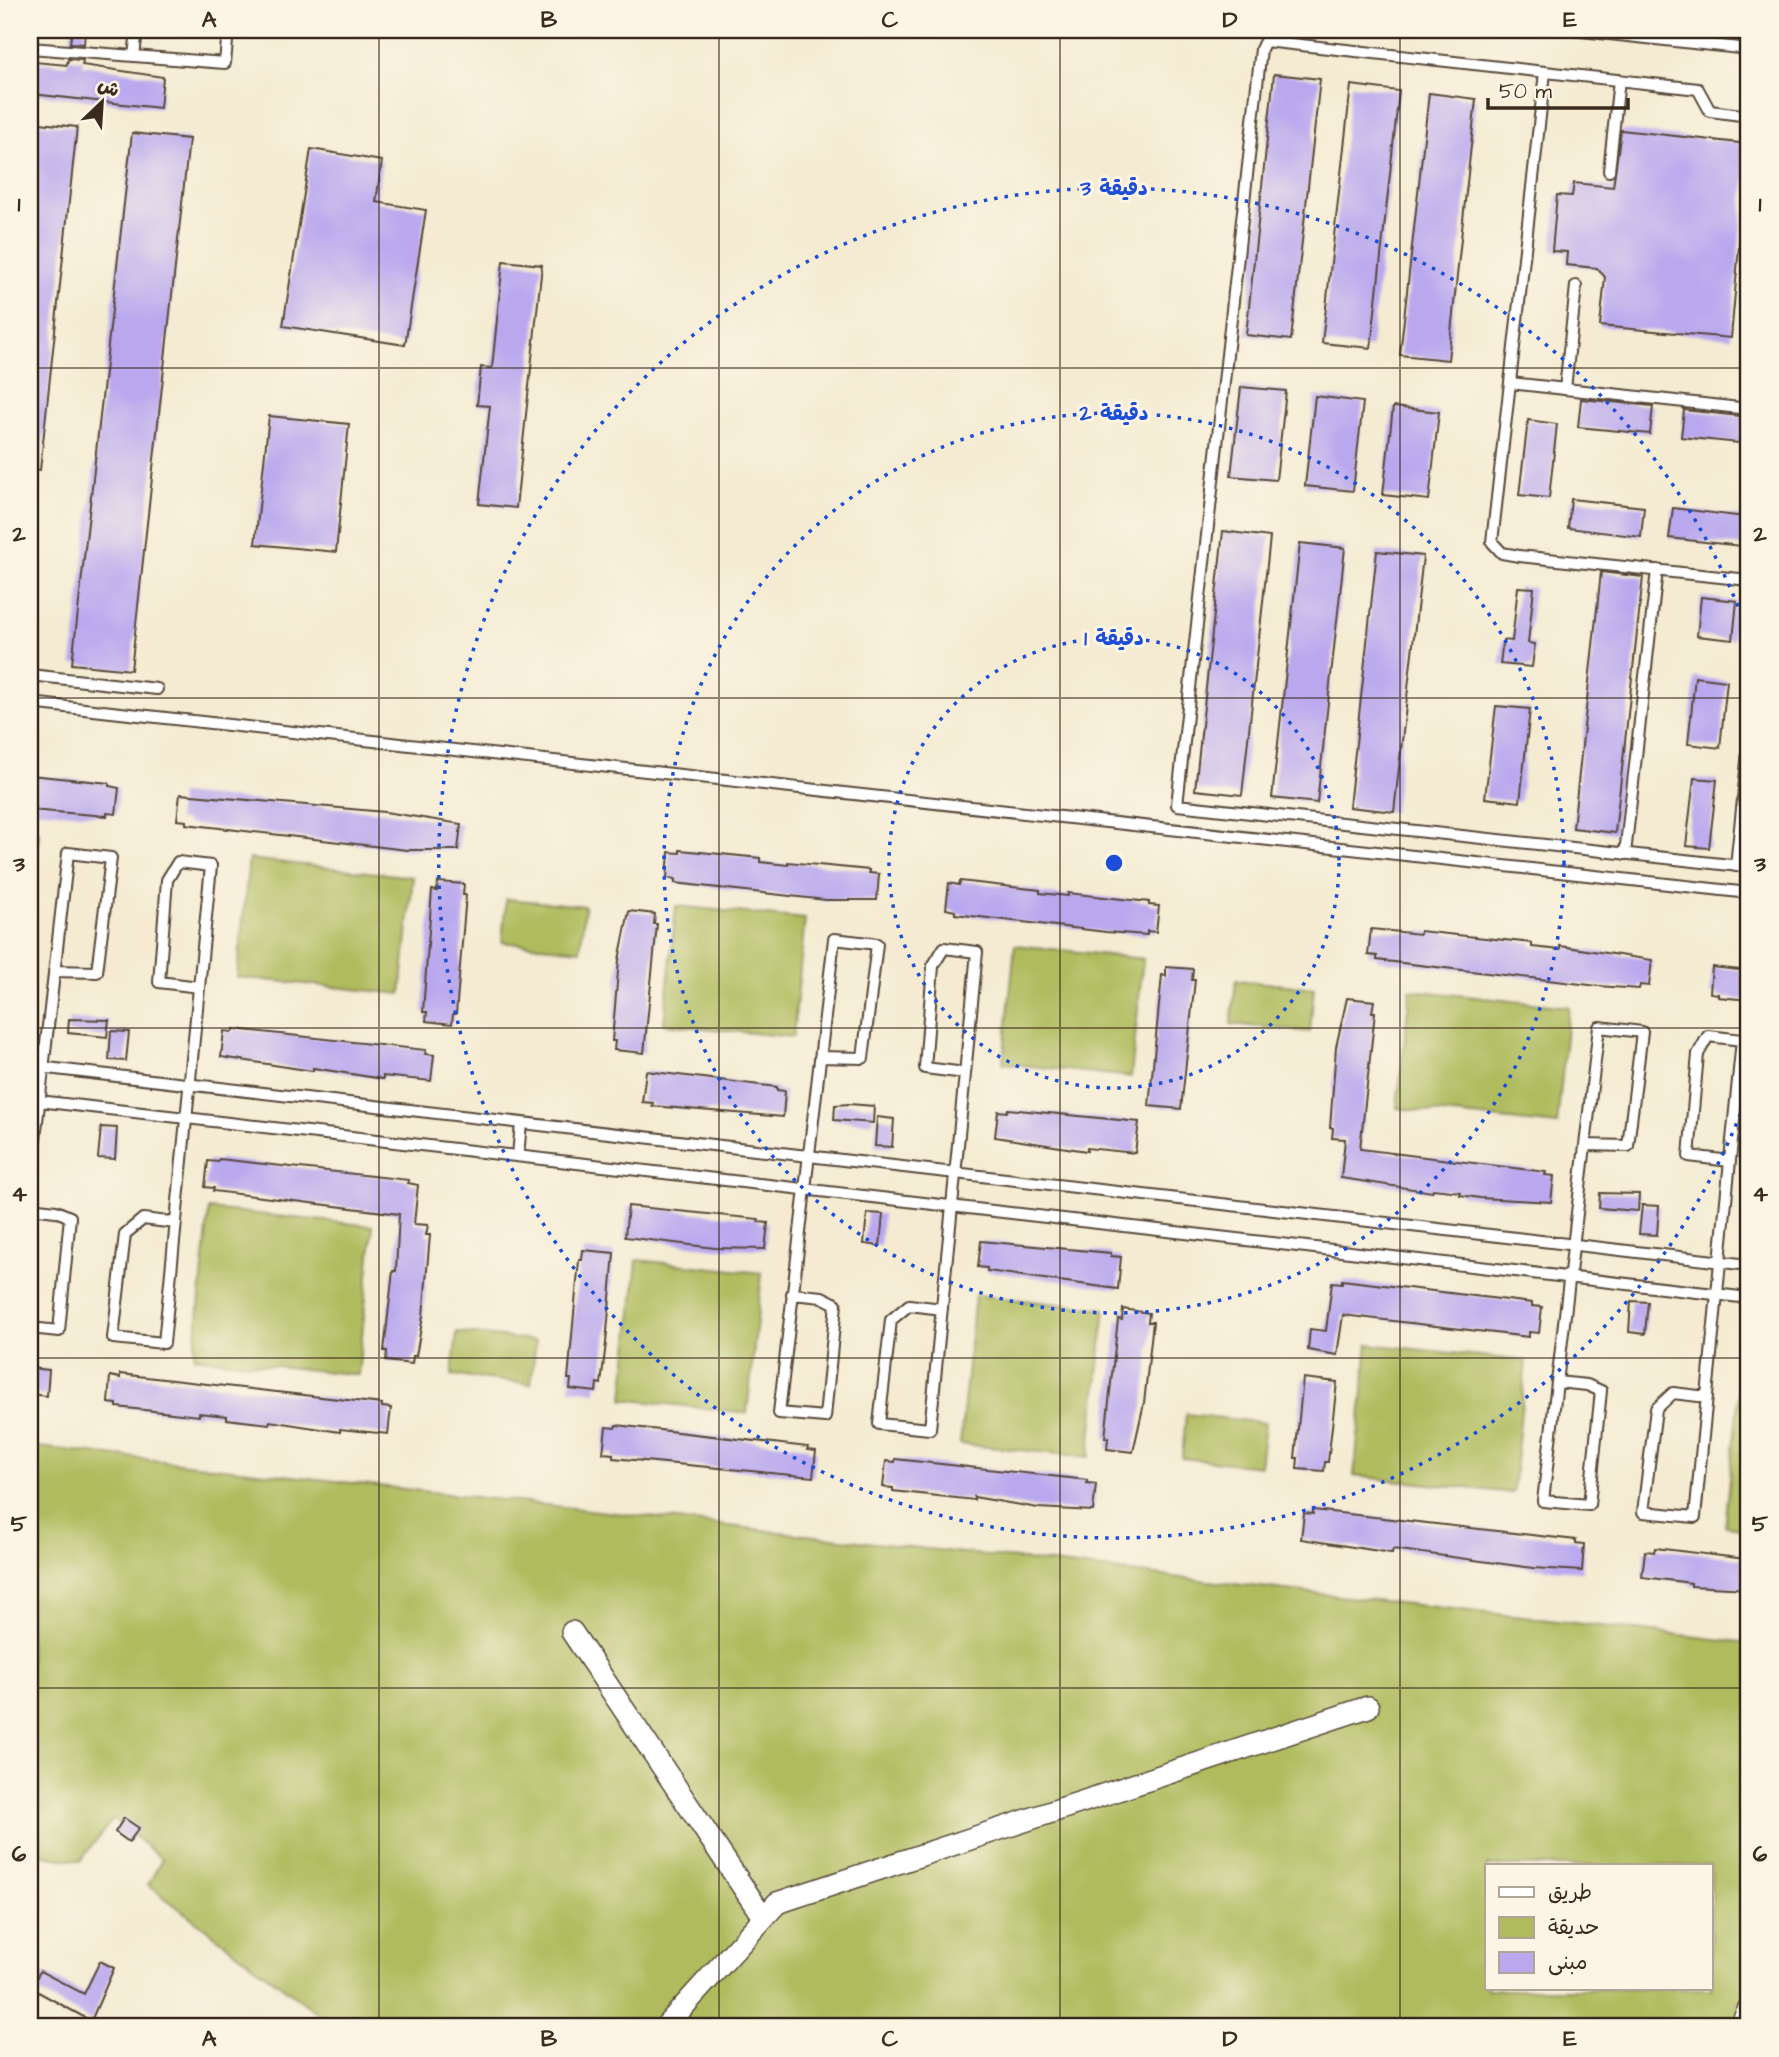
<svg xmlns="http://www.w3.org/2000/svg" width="1779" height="2057" viewBox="0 0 1779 2057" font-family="'Architects Daughter','Playpen Sans Arabic',sans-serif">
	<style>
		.green { fill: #afbb5d; stroke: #75723e; stroke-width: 2; fill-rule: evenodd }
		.building { fill: #b9a8ee }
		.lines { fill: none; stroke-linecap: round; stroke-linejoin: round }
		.service-casing { stroke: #574739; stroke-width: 14 }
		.minor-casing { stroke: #574739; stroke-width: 24 }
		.service { stroke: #fff; stroke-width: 10 }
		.minor { stroke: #fff; stroke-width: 21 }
		.grid { fill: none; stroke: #3b2a1e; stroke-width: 2; stroke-opacity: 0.55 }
		.ring { fill: none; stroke: #1d4ed8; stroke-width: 3.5; stroke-dasharray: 3.5 7 }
		.centre { fill: #1d4ed8; stroke: #fcf5e5; stroke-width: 3.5 }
		.ring-label { font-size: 21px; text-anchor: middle; font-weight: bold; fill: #1d4ed8; stroke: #fcf5e5; stroke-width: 6; stroke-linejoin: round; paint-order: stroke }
		.neatline { fill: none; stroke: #3b2a1e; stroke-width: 2.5 }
		.grid-label { font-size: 23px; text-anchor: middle; font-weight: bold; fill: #3b2a1e }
	</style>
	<rect width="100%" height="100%" fill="#fcf5e5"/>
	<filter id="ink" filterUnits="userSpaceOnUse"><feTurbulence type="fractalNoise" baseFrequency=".0143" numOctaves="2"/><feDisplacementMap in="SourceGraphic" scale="14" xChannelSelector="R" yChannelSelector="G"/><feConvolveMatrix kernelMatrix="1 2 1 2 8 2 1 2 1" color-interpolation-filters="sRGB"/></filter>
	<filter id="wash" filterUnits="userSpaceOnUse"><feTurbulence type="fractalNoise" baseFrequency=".00686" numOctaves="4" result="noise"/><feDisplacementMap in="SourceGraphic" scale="28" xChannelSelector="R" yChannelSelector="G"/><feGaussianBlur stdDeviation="1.57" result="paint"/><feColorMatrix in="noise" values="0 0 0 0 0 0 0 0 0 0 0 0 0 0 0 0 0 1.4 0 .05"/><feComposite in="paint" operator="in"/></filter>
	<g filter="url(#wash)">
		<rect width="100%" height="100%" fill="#f4ebd2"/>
		<g class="green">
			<polygon points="30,832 39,833 30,921"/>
			<polygon points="249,859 413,877 401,994 237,977"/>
			<polygon points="506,899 585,906 580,950 502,942"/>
			<polygon points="676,906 805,919 793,1037 664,1024"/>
			<polygon points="1015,945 1143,959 1131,1077 1003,1063"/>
			<polygon points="1236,980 1314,988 1310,1032 1231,1024"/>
			<polygon points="1410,990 1569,1007 1557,1125 1397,1108"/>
			<polygon points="209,1209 373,1226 358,1375 194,1357"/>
			<polygon points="637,1260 762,1273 747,1413 623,1399"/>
			<polygon points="975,1295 1105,1309 1089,1457 960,1444"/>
			<polygon points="457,1332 536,1341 531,1384 452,1375"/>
			<polygon points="1368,1344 1526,1361 1513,1493 1354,1476"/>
			<polygon points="1740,1383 1749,1384 1749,1529 1725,1526"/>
			<polygon points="1186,1414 1265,1423 1260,1466 1182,1458"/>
			<path d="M30 1446 1749 1643V2027H336L148 1885 162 1859 113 1819 80 1861 30 1853ZM1487 1866H1711V1989H1487Z"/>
		</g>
		<g id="blocks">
			<g class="building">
				<polygon points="72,30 85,30 84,44 70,43"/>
				<polygon points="68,59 83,60 82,65 163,77 160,108 32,94 35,62 67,65"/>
				<polygon points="1274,74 1320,79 1291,340 1246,335"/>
				<polygon points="1351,85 1399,91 1371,348 1322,343"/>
				<polygon points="1429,93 1476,99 1448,360 1400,355"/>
				<polygon points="30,122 77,127 40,470 30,469"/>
				<polygon points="1621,130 1748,144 1731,338 1600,326 1605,277 1597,268 1566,265 1567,252 1552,251 1557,195 1572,196 1574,183 1613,187"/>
				<polygon points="132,133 189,139 131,670 72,664"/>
				<polygon points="311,149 382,161 376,202 426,210 405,345 283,326"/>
				<polygon points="503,261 542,265 516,508 479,504 490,406 477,405 481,367 492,368"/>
				<polygon points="1241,387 1286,391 1276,480 1231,476"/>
				<polygon points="1315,396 1363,402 1353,491 1305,486"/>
				<polygon points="1581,399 1653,406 1650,434 1578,427"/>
				<polygon points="1393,407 1439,412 1429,500 1383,495"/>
				<polygon points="1684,410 1749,417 1749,444 1681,437"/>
				<polygon points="269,416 349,424 336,552 255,544"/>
				<polygon points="1528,420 1557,424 1549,498 1519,495"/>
				<polygon points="1571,499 1644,507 1641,537 1568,528"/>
				<polygon points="1673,508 1745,517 1741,546 1669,538"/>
				<polygon points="1223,531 1270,537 1242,795 1195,790"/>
				<polygon points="1300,543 1345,548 1317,803 1272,798"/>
				<polygon points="1377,551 1423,556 1394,812 1349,807"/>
				<polygon points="1601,572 1643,577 1615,833 1573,828"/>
				<polygon points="1518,587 1534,588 1528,643 1535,644 1532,667 1500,664 1503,640 1512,641"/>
				<polygon points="1701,597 1737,601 1733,640 1697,636"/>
				<polygon points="1695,677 1727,681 1720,748 1688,744"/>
				<polygon points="1496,706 1530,709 1520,802 1485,798"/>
				<polygon points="30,775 109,783 109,786 119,788 116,814 107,813 107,816 30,810"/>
				<polygon points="1694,778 1717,780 1709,848 1686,846"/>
				<polygon points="180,794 385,812 461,824 458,850 407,850 186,824 186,821 177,820"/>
				<polygon points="680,850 760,858 760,862 788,865 788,862 869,870 869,873 879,874 877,900 826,900 675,883 675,879 667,878 669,852 680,853"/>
				<polygon points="960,881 1040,890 1040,893 1068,896 1068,893 1149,902 1149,905 1159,906 1156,932 1147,931 1147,935 1106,932 955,914 955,911 946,909 949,883 959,885"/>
				<polygon points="438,882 464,884 463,895 466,895 456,1014 453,1014 452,1024 426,1021 427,1012 423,1012 432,890 437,891"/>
				<polygon points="629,911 655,914 654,924 657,924 644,1053 614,1050 615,1041 612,1041 619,960"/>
				<polygon points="1371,929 1420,934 1420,931 1532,943 1532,947 1560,950 1560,946 1652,960 1649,986 1640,985 1639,989 1598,986 1377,960 1377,956 1368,955"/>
				<polygon points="1166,967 1193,969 1192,980 1195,980 1181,1109 1149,1106 1162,975 1166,976"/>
				<polygon points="1712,967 1749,971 1749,1000 1718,997 1718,994 1710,993"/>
				<polygon points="1347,998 1374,1001 1372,1012 1375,1012 1360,1149 1546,1172 1545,1175 1554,1176 1551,1202 1480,1198 1460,1195 1461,1192 1433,1189 1432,1192 1341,1178 1345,1139 1332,1138 1333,1128 1330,1128 1336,1047"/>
				<polygon points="69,1019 109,1020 107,1037 68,1033"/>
				<polygon points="234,1029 426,1050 425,1054 434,1055 431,1081 383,1076 383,1079 313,1068 313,1071 221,1057 224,1031 233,1032"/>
				<polygon points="111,1031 129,1032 126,1061 109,1060"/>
				<polygon points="646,1071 777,1087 777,1090 785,1091 783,1117 652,1106 653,1103 642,1102"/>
				<polygon points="849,1104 874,1106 873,1123 834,1120 835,1105"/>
				<polygon points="1008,1109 1139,1122 1135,1153 1087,1148 1087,1151 995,1137 998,1111 1007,1112"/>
				<polygon points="877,1117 894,1119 892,1147 875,1146"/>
				<polygon points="101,1127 117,1128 115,1159 98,1158"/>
				<polygon points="219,1159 409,1180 408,1183 418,1185 414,1224 428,1225 426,1235 430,1235 423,1316 416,1356 413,1356 412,1364 386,1361 387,1351 384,1351 393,1271 396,1271 399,1214 213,1191 214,1188 205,1187 208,1161 218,1162"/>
				<polygon points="1600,1193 1639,1194 1638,1211 1599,1208"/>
				<polygon points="1642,1205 1659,1206 1657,1235 1639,1234"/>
				<polygon points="628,1206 759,1219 758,1222 768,1223 765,1249 715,1248 625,1237"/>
				<polygon points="867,1213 883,1214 880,1246 864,1244"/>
				<polygon points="981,1241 1111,1253 1111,1256 1121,1257 1118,1289 987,1271 987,1268 978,1267"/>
				<polygon points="583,1250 614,1253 606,1343 601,1384 597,1383 596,1392 570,1389 571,1379 568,1379 579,1260 582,1260"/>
				<polygon points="1342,1280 1532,1303 1532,1306 1542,1307 1539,1333 1529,1332 1529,1337 1343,1315 1337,1355 1308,1350 1310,1329 1326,1331 1332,1282 1342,1283"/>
				<polygon points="1631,1301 1648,1302 1645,1334 1629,1332"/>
				<polygon points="1123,1309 1149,1313 1148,1322 1153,1322 1144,1403 1133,1452 1107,1449 1108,1438 1105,1438 1118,1319 1122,1320"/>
				<polygon points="30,1368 49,1370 47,1396 30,1394"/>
				<polygon points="120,1374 382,1404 382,1407 391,1408 388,1434 340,1429 340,1432 270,1421 269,1424 227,1419 227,1416 199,1413 199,1416 117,1407 117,1404 108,1403 110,1376 120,1378"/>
				<polygon points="1303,1378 1337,1382 1328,1462 1325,1462 1324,1471 1297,1469 1298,1458 1295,1458"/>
				<polygon points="616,1425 808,1447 807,1450 816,1451 813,1477 613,1458 613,1454 603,1453 606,1427 615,1428"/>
				<polygon points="895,1459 1087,1480 1087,1483 1096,1484 1093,1511 1038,1508 974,1497 974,1500 893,1491 893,1488 883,1487 886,1461 895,1462"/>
				<polygon points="1313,1510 1576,1540 1576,1543 1584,1544 1582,1571 1533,1568 1393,1549 1392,1553 1301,1539 1304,1513 1313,1514"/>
				<polygon points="1655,1548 1746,1559 1749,1563 1749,1589 1691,1586 1691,1583 1642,1577 1645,1551 1654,1552"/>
				<polygon points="124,1818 139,1828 129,1842 115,1832"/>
				<polygon points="100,1961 114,1968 91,2021 31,1988 40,1971 84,1994"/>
			</g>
		</g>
	</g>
	<g filter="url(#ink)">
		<use href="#blocks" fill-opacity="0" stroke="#574739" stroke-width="2"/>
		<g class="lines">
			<g class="service-casing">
				<g id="service">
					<polyline points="1572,30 1749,49"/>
					<polyline points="30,48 225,63 228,30"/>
					<polyline points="134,56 137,30"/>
					<polyline points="1545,72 1492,542 1502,553 1519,556 1749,580"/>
					<polyline points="1749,116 1710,111 1698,89 1265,41 1261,49 1177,805 1749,867"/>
					<polyline points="1609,171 1619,80"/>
					<polyline points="1510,383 1749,409"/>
					<polyline points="1565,389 1576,286"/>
					<polyline points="30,675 157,689"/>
					<polyline points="30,703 1749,893"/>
					<polyline points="1625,854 1657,570"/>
					<polyline points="1736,866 1749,742"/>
					<polyline points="30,1066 1749,1265"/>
					<polyline points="30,1100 1749,1298"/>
					<polyline points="518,1156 521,1123"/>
					<path d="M30 1182C43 1072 55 962 68 853L111 858 97 972 54 971"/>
					<polyline points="30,1208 56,1211 70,1217 59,1331 30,1328"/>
					<polyline points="176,1223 143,1219 125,1234 113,1338 164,1343 211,866 178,862 167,880 159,982 199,987"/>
					<polyline points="792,1294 822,1297 836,1304 825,1417 779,1413 834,939 877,944 863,1058 820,1057"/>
					<polyline points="942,1309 909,1305 891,1320 879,1424 930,1429 977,952 944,948 933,966 925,1068 965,1073"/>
					<polyline points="1557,1382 1587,1385 1601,1391 1589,1505 1543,1501 1599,1027 1642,1032 1628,1146 1585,1145"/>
					<polyline points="1707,1397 1673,1393 1656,1409 1643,1512 1695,1517 1717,1294 1720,1262 1720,1261 1742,1040 1708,1036 1698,1054 1689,1156 1730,1161"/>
				</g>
			</g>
			<g class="minor-casing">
				<g id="minor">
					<polyline points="572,1632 763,1917"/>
					<polyline points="665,2027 777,1903 1368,1707"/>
					<polyline points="1740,2027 1749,2008"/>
				</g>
			</g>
			<use href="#service" class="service"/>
			<use href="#minor" class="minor"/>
		</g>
	</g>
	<path class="grid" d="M379 30V2027M719 30V2027M1060 30V2027M1400 30V2027M30 368H1749M30 698H1749M30 1028H1749M30 1358H1749M30 1688H1749"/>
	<g class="ring">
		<circle cx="1114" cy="863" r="225"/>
		<circle cx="1114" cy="863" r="450"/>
		<path d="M1748 1094A675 675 0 1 1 1748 632"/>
	</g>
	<circle cx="1114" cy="863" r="10" class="centre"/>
	<g class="ring-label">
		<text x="1114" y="195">3 دقيقة</text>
		<text x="1114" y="420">2 دقيقة</text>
		<text x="1114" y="645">1 دقيقة</text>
	</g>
	<rect width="1779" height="2057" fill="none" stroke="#fcf5e5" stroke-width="77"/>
	<rect x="1485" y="1864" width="228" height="126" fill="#fcf5e5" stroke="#afa495" stroke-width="2"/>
	<rect x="1499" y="1887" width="35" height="10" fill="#ffffff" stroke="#afa495" stroke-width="2"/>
	<text x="1548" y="1899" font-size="21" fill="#3b2a1e">طريق</text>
	<rect x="1499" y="1917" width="35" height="21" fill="#afbb5d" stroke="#afa495" stroke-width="2"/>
	<text x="1548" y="1934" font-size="21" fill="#3b2a1e">حديقة</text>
	<rect x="1499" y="1952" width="35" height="21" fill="#b9a8ee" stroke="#afa495" stroke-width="2"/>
	<text x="1548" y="1969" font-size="21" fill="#3b2a1e">مبنى</text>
	<g transform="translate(102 102) rotate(25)" stroke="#fcf5e5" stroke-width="5" paint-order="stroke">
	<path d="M0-5L12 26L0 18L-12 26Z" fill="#3b2a1e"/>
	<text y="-10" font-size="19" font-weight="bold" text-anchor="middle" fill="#3b2a1e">ش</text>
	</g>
	<path d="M1488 98v10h140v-10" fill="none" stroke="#3b2a1e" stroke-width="3.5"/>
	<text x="1499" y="98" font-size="21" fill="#3b2a1e" stroke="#fcf5e5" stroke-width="5" paint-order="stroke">50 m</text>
	<rect x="38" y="38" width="1702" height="1980" class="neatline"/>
	<g class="grid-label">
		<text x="209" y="27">A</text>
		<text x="549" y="27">B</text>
		<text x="890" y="27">C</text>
		<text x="1230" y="27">D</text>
		<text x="1570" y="27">E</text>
		<text x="19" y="211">1</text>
		<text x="1760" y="211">1</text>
		<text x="19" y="541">2</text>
		<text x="1760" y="541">2</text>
		<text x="19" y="871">3</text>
		<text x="1760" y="871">3</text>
		<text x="19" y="1201">4</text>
		<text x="1760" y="1201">4</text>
		<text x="19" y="1531">5</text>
		<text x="1760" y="1531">5</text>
		<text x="19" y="1861">6</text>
		<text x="1760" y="1861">6</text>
		<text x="209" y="2046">A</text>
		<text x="549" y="2046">B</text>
		<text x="890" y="2046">C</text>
		<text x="1230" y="2046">D</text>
		<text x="1570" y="2046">E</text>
	</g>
</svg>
